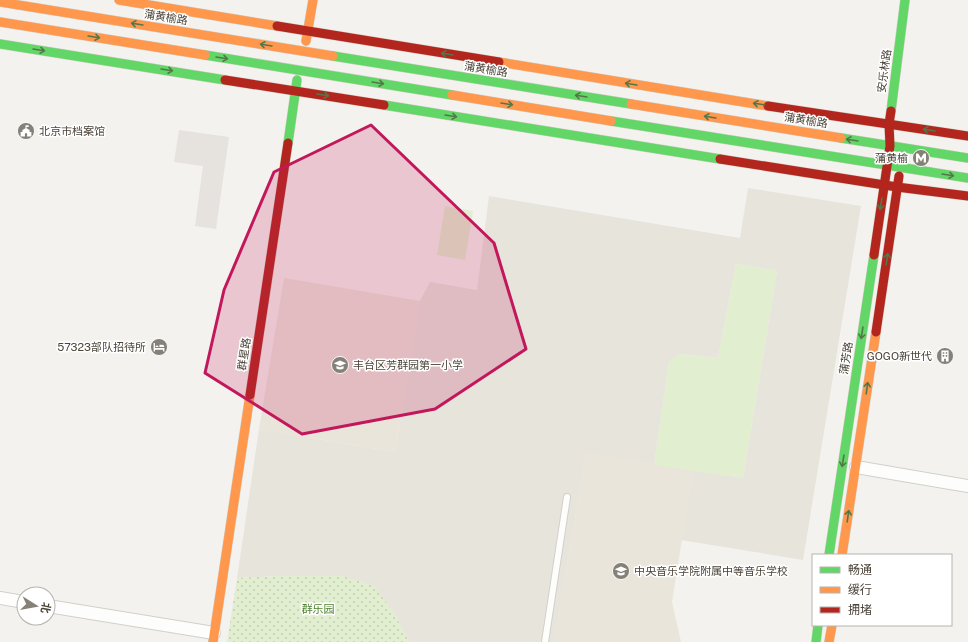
<svg xmlns="http://www.w3.org/2000/svg" width="968" height="642" viewBox="0 0 968 642" font-family="'Public Sans','Noto Sans SC',sans-serif">
	<style>
		.residential { fill: #e7e4dc }
		.education { fill: #eae5da }
		.grass { fill: url(#grass-dots) }
		.garden { fill: #e1eecf }
		.parking { fill: #e6e3df }
		.lines { fill: none; stroke-linecap: round; stroke-linejoin: round }
		.lane-casing { stroke: #d2d0cb; stroke-width: 8 }
		.street-casing { stroke: #d2d0cb; stroke-width: 14 }
		.fast-casing { stroke: #d3cfc5; stroke-width: 10 }
		.slow-casing { stroke: #d3cfc5; stroke-width: 10 }
		.jam-casing { stroke: #d3cfc5; stroke-width: 10 }
		.lane { stroke: #fdfdfc; stroke-width: 6 }
		.street { stroke: #fdfdfc; stroke-width: 12 }
		.fast { stroke: #63d668; stroke-width: 9 }
		.slow { stroke: #ff974d; stroke-width: 9 }
		.jam { stroke: #b3261e; stroke-width: 9 }
		.oneway { stroke: #537749 }
		.marked { fill: #c2185b; fill-opacity: 0.2; stroke: #c2185b; stroke-width: 3; stroke-linejoin: round }
		.labels { text-anchor: middle; dominant-baseline: central; stroke-width: 3; stroke-linejoin: round; paint-order: stroke }
		.street-label { font-size: 11px; fill: #4b4439; stroke: #fff }
		.poi-label { font-size: 11px; fill: #4b4439; stroke: #fff; text-anchor: start }
		.park-label { font-size: 11px; fill: #4a7f2a; stroke: #fff }
	</style>
	<defs>
		<pattern id="grass-dots" width="8" height="8" patternUnits="userSpaceOnUse"><rect width="8" height="8" fill="#e1eecf"/><path d="M2 2h.1M6 6h.1" fill="none" stroke="#c3cdb2" stroke-width="1.8" stroke-linecap="round"/></pattern>
	</defs>
	<rect width="100%" height="100%" fill="#f4f2ee"/>
	<polygon class="residential" points="748,188 861,206 803,560 681,540 693,470 743,478 777,271 736,264 718,358 680,354 669,362 654,465 586,454 554,642 409,642 394,613 342,576 278,576 237,578 259,429 395,452 420,301 430,282 477,290 489,196 740,238"/>
	<g class="education">
		<polygon points="284,278 420,301 395,452 259,429"/>
		<polygon points="586,453 693,470 672,602 681,642 554,642"/>
	</g>
	<polygon class="grass" points="278,576 342,576 374,586 394,613 409,642 227,642 237,578"/>
	<g class="garden">
		<polygon points="445,206 473,211 465,260 437,255"/>
		<polygon points="736,264 777,271 743,478 654,465 669,362 679,354 718,358"/>
	</g>
	<polygon class="parking" points="179,130 229,137 216,229 195,226 203,166 174,162"/>
	<g class="lines">
		<g class="lane-casing">
			<polyline id="lane" points="545,642 567,497"/>
		</g>
		<g class="street-casing">
			<g id="street">
				<polyline points="856,467 968,486"/>
				<polyline points="0,598 24,602"/>
				<polyline points="48,606 214,633"/>
			</g>
		</g>
		<g class="fast-casing">
			<g id="fast">
				<polyline points="0,44 225,80"/>
				<polyline points="205,55 452,95"/>
				<polyline points="333,56 631,104"/>
				<polyline points="384,105 720,159"/>
				<polyline points="891,111 905,0"/>
				<polyline points="611,121 968,178"/>
				<polyline points="841,138 968,158"/>
				<polyline points="288,143 297,80"/>
				<polyline points="829,555 874,255"/>
				<polyline points="816,642 818,625"/>
			</g>
		</g>
		<g class="slow-casing">
			<g id="slow">
				<polyline points="119,0 277,26"/>
				<polyline points="0,2 333,56"/>
				<polyline points="0,22 205,55"/>
				<polyline points="306,41 313,0"/>
				<polyline points="499,62 768,106"/>
				<polyline points="452,95 611,121"/>
				<polyline points="631,104 841,138"/>
				<polyline points="842,555 876,332"/>
				<polyline points="213,642 250,395"/>
				<polyline points="829,642 832,625"/>
			</g>
		</g>
		<g class="jam-casing">
			<g id="jam">
				<polyline points="277,26 499,62"/>
				<polyline points="225,80 384,105"/>
				<polyline points="768,106 968,136"/>
				<polyline points="720,159 897,187 968,196"/>
				<polyline points="874,255 890,146 889,124 891,111"/>
				<polyline points="876,332 899,176"/>
				<polyline points="250,395 288,143"/>
			</g>
		</g>
		<use href="#lane" class="lane"/>
		<use href="#street" class="street"/>
		<use href="#fast" class="fast"/>
		<use href="#slow" class="slow"/>
		<use href="#jam" class="jam"/>
	</g>
	<defs><path id="oneway-shaft" d="M-6 0H5M1.5-3L5.5 0L1.5 3" fill="none" stroke-width="1.6" stroke-linecap="round" stroke-linejoin="round"/></defs>
	<g class="oneway">
		<use href="#oneway-shaft" transform="translate(137 24) rotate(-171)"/>
		<use href="#oneway-shaft" transform="translate(94 37) rotate(9)"/>
		<use href="#oneway-shaft" transform="translate(266 45) rotate(-171)"/>
		<use href="#oneway-shaft" transform="translate(39 50) rotate(9)"/>
		<use href="#oneway-shaft" transform="translate(447 54) rotate(-171)"/>
		<use href="#oneway-shaft" transform="translate(222 58) rotate(9)"/>
		<use href="#oneway-shaft" transform="translate(167 70) rotate(9)"/>
		<use href="#oneway-shaft" transform="translate(378 83) rotate(9)"/>
		<use href="#oneway-shaft" transform="translate(631 84) rotate(-171)"/>
		<use href="#oneway-shaft" transform="translate(323 95) rotate(9)"/>
		<use href="#oneway-shaft" transform="translate(581 96) rotate(-171)"/>
		<use href="#oneway-shaft" transform="translate(507 104) rotate(9)"/>
		<use href="#oneway-shaft" transform="translate(759 104) rotate(-171)"/>
		<use href="#oneway-shaft" transform="translate(451 116) rotate(9)"/>
		<use href="#oneway-shaft" transform="translate(710 117) rotate(-171)"/>
		<use href="#oneway-shaft" transform="translate(929 130) rotate(-171)"/>
		<use href="#oneway-shaft" transform="translate(852 140) rotate(-171)"/>
		<use href="#oneway-shaft" transform="translate(948 175) rotate(9)"/>
		<use href="#oneway-shaft" transform="translate(881 204) rotate(99)"/>
		<use href="#oneway-shaft" transform="translate(887 259) rotate(-82)"/>
		<use href="#oneway-shaft" transform="translate(862 333) rotate(99)"/>
		<use href="#oneway-shaft" transform="translate(867 388) rotate(-82)"/>
		<use href="#oneway-shaft" transform="translate(843 461) rotate(99)"/>
		<use href="#oneway-shaft" transform="translate(848 516) rotate(-82)"/>
	</g>
	<path class="marked" d="M371 125 494 243 526 349 435 409 302 434 205 373 224 290 274 172Z"/>
	<defs>
		<g id="civic-disc" transform="scale(0.9)"><circle r="9.5" fill="#868178" stroke="#fff"/><path d="M-.6-6.5H3V-4.5H.6V-3L4-1V1h2V6H-6V1h2V-1L-.6-3ZM-1.2 2.5V6h2.4V2.5Z" fill="#fff"/></g>
		<g id="metro-disc" transform="scale(0.9)"><circle r="9.5" fill="#868178" stroke="#fff"/><path d="M-5.5 5V-5H-3L0 0L3-5H5.5V5H3V-.5L0 4L-3-.5V5Z" fill="#fff"/></g>
		<g id="hotel-disc" transform="scale(0.9)"><circle r="9.5" fill="#868178" stroke="#fff"/><path d="M-6-4.5h1.5V1H6V5H4.5V3h-9V5H-6ZM-4 0a1.8 1.8 0 1 1 3.6 0ZM.5 0V-2.5h3Q6-2.5 6 0Z" fill="#fff"/></g>
		<g id="building-disc" transform="scale(0.9)"><circle r="9.5" fill="#868178" stroke="#fff"/><path d="M-4-6H4V6H1V3H-1V6H-4ZM-2.5-4.3h1.7v1.8h-1.7ZM.8-4.3h1.7v1.8H.8ZM-2.5-1h1.7V.8h-1.7ZM.8-1h1.7V.8H.8Z" fill="#fff"/></g>
		<g id="school-disc" transform="scale(0.9)"><circle r="9.5" fill="#868178" stroke="#fff"/><path d="M0-5L7-2L0 1L-7-2ZM-4 1L0 2.5L4 1V4Q0 6-4 4Z" fill="#fff"/></g>
	</defs>
	<g fill-rule="evenodd">
		<use href="#civic-disc" x="26" y="131"/>
		<use href="#metro-disc" x="921" y="158"/>
		<use href="#hotel-disc" x="159" y="347"/>
		<use href="#building-disc" x="945" y="356"/>
		<use href="#school-disc" x="340" y="365"/>
		<use href="#school-disc" x="621" y="571"/>
	</g>
	<g class="labels">
		<g class="street-label">
			<text transform="translate(166 17) rotate(9)">蒲黄榆路</text>
			<text transform="translate(486 69) rotate(9)">蒲黄榆路</text>
			<text transform="translate(884 71) rotate(-82)">安乐林路</text>
			<text transform="translate(806 120) rotate(9)">蒲黄榆路</text>
			<text transform="translate(244 354) rotate(-81)">群星路</text>
			<text transform="translate(846 358) rotate(-81)">蒲芳路</text>
		</g>
		<g class="poi-label">
			<text x="39" y="131">北京市档案馆</text>
			<text x="908" y="158" text-anchor="end">蒲黄榆</text>
			<text x="146" y="347" text-anchor="end">57323部队招待所</text>
			<text x="932" y="356" text-anchor="end">GOGO新世代</text>
			<text x="353" y="365">丰台区芳群园第一小学</text>
			<text x="634" y="571">中央音乐学院附属中等音乐学校</text>
		</g>
		<g class="park-label">
			<text x="318" y="609">群乐园</text>
		</g>
	</g>
	<rect x="812" y="554" width="140" height="72" fill="#ffffff" stroke="#b7b4b0"/>
	<rect x="820" y="567" width="20" height="6" fill="#63d668" stroke="#b7b4b0"/>
	<text x="848" y="574" font-size="12" fill="#4b4439">畅通</text>
	<rect x="820" y="587" width="20" height="6" fill="#ff974d" stroke="#b7b4b0"/>
	<text x="848" y="594" font-size="12" fill="#4b4439">缓行</text>
	<rect x="820" y="607" width="20" height="6" fill="#b3261e" stroke="#b7b4b0"/>
	<text x="848" y="614" font-size="12" fill="#4b4439">拥堵</text>
	<g transform="translate(36 606) rotate(101)"><circle r="19" fill="#ffffff" stroke="#b7b4b0"/>
	<path d="M0-3L7 15L0 10L-7 15Z" fill="#868178"/>
	<text y="-6" font-size="11" font-weight="bold" text-anchor="middle" fill="#4b4439">北</text>
	</g>
</svg>
